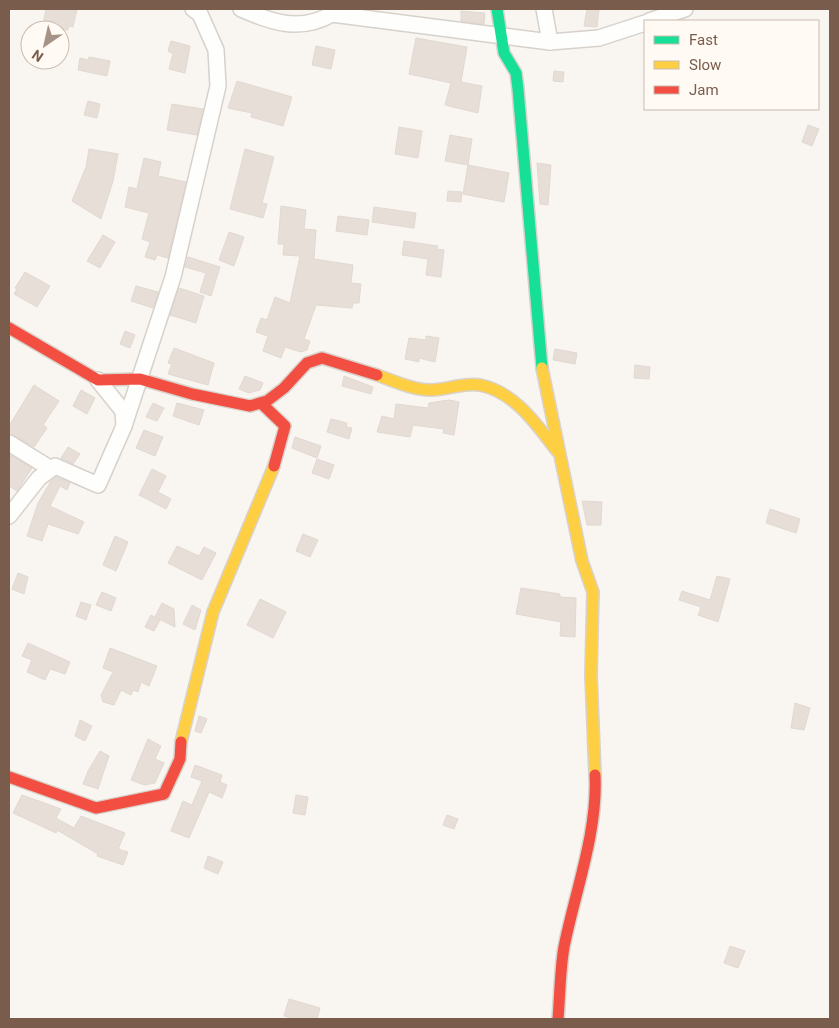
<svg xmlns="http://www.w3.org/2000/svg" width="839" height="1028" viewBox="0 0 839 1028" font-family="Roboto,sans-serif">
	<style>
		.building { fill: #e6ded7; stroke: #e2d8d2 }
		.lines { fill: none; stroke-linecap: round; stroke-linejoin: round }
		.street-casing { stroke: #d7d1cb; stroke-width: 18 }
		.fast-casing { stroke: #d9d2cb; stroke-width: 14 }
		.slow-casing { stroke: #d9d2cb; stroke-width: 14 }
		.jam-casing { stroke: #d9d2cb; stroke-width: 14 }
		.street { stroke: #fefefd; stroke-width: 15 }
		.fast { stroke: #16e098; stroke-width: 11 }
		.slow { stroke: #ffcf43; stroke-width: 11 }
		.jam { stroke: #f24e42; stroke-width: 11 }
	</style>
	<rect width="100%" height="100%" fill="#f9f5f0"/>
	<g class="building">
		<polygon points="46,9 77,9 73,27 69,26 68,30 42,30"/>
		<polygon points="587,9 599,9 597,27 584,26"/>
		<polygon points="461,11 485,13 484,24 461,21"/>
		<polygon points="416,38 467,47 461,82 482,86 478,113 445,105 451,83 409,74"/>
		<polygon points="171,41 190,46 185,73 169,69 173,54 168,51"/>
		<polygon points="316,46 335,50 331,69 312,65"/>
		<polygon points="89,57 110,61 107,76 78,70 80,58 88,60"/>
		<polygon points="554,71 564,72 563,82 553,81"/>
		<polygon points="237,81 292,97 283,126 251,117 252,113 228,108"/>
		<polygon points="88,101 100,104 97,118 84,115"/>
		<polygon points="172,104 203,109 197,135 167,130"/>
		<polygon points="808,125 819,129 812,146 802,142"/>
		<polygon points="399,127 422,131 418,158 395,154"/>
		<polygon points="450,135 472,139 468,165 445,161"/>
		<polygon points="89,149 118,154 113,181 101,219 72,201 86,167"/>
		<polygon points="245,149 274,157 262,203 267,204 263,218 230,209"/>
		<polygon points="144,158 161,162 158,176 186,182 168,258 157,255 155,260 145,257 150,242 142,239 149,213 125,207 129,187 137,189"/>
		<polygon points="537,163 551,165 548,205 540,204"/>
		<polygon points="468,165 509,173 504,202 463,194"/>
		<polygon points="448,191 462,192 461,202 447,201"/>
		<polygon points="281,206 306,210 304,229 316,230 314,259 353,265 351,283 361,284 359,303 353,303 352,308 316,305 304,339 310,341 307,350 301,352 285,347 281,358 263,351 268,336 256,332 261,318 267,320 275,297 290,303 300,256 283,255 284,244 278,244"/>
		<polygon points="374,207 416,213 414,228 372,222"/>
		<polygon points="338,216 369,220 367,235 336,231"/>
		<polygon points="229,232 244,237 234,266 219,260"/>
		<polygon points="103,235 115,242 100,268 87,261"/>
		<polygon points="404,241 438,246 437,249 444,250 441,277 426,275 428,259 402,255"/>
		<polygon points="188,257 220,267 211,296 200,292 206,273 185,267"/>
		<polygon points="25,272 50,286 37,307 14,294 17,289 15,288"/>
		<polygon points="136,286 158,292 153,308 131,301"/>
		<polygon points="179,288 204,296 196,323 170,315"/>
		<polygon points="125,331 135,335 130,348 120,344"/>
		<polygon points="426,336 439,338 435,362 419,358 419,362 405,359 409,338 426,340"/>
		<polygon points="174,348 214,363 208,385 168,374 172,364 168,363"/>
		<polygon points="555,349 577,353 575,364 553,360"/>
		<polygon points="635,365 650,367 649,379 634,378"/>
		<polygon points="245,376 263,383 260,390 249,393 239,389"/>
		<polygon points="344,376 373,387 371,394 342,386"/>
		<polygon points="34,385 59,401 43,425 47,428 34,447 9,432 9,426"/>
		<polygon points="81,390 95,398 87,414 73,406"/>
		<polygon points="449,400 459,402 454,435 443,433 444,429 413,425 410,437 377,432 382,416 394,419 396,404 428,408 429,403"/>
		<polygon points="153,403 164,408 157,421 146,417"/>
		<polygon points="177,403 204,410 199,425 173,416"/>
		<polygon points="331,419 347,423 346,427 352,428 349,439 327,432"/>
		<polygon points="144,430 163,437 155,456 136,448"/>
		<polygon points="295,437 321,446 317,458 292,448"/>
		<polygon points="68,447 80,454 73,464 61,458"/>
		<polygon points="10,455 32,468 17,491 9,486"/>
		<polygon points="317,459 334,465 329,479 312,473"/>
		<polygon points="152,469 166,476 158,492 171,499 166,509 139,495"/>
		<polygon points="56,477 70,483 67,490 60,486 50,506 84,522 78,534 48,524 42,541 27,536 38,503 51,481"/>
		<polygon points="582,501 602,502 601,525 587,525"/>
		<polygon points="770,509 800,519 796,533 766,523"/>
		<polygon points="303,534 318,540 310,557 296,551"/>
		<polygon points="115,536 128,542 116,571 103,565"/>
		<polygon points="177,546 199,556 204,547 216,553 202,580 168,563"/>
		<polygon points="18,573 28,577 24,594 12,589"/>
		<polygon points="717,576 730,579 718,622 698,615 701,607 679,600 682,591 710,600"/>
		<polygon points="521,588 560,594 560,597 576,598 575,637 560,636 561,622 516,614"/>
		<polygon points="102,592 116,598 111,611 96,605"/>
		<polygon points="260,599 286,612 273,638 247,625"/>
		<polygon points="81,602 91,605 86,620 76,616"/>
		<polygon points="162,603 174,609 175,627 155,617"/>
		<polygon points="192,605 201,610 195,630 183,624"/>
		<polygon points="151,615 160,620 154,631 145,627"/>
		<polygon points="28,643 70,662 65,674 50,669 45,680 27,672 32,660 22,656"/>
		<polygon points="110,648 157,666 149,686 141,682 138,692 133,690 131,695 121,690 114,705 103,702 101,695 113,672 103,668"/>
		<polygon points="795,703 810,708 804,730 791,728"/>
		<polygon points="199,716 207,719 201,733 195,731"/>
		<polygon points="80,720 92,726 85,741 75,736"/>
		<polygon points="148,739 161,746 155,759 164,763 155,783 144,785 131,780"/>
		<polygon points="100,751 109,756 98,789 83,784 88,771"/>
		<polygon points="195,765 222,775 220,782 227,785 222,798 209,792 189,838 171,831 183,801 192,805 202,781 191,777"/>
		<polygon points="22,795 61,809 56,818 74,828 81,816 125,833 118,849 128,852 123,865 97,856 98,854 57,830 56,833 13,813"/>
		<polygon points="296,795 308,797 305,815 293,813"/>
		<polygon points="447,815 458,819 454,829 443,825"/>
		<polygon points="208,856 223,862 218,874 204,868"/>
		<polygon points="730,946 745,951 738,968 724,963"/>
		<polygon points="289,999 320,1008 317,1019 296,1019 284,1016"/>
	</g>
	<g class="lines">
		<g class="street-casing">
			<g id="street">
				<path d="M241 9C273 23 301 32 332 14L550 42 599 38 645 23"/>
				<polyline points="544,9 550,42"/>
				<polyline points="649,21 685,9"/>
				<polyline points="124,426 173,277 218,86 216,50 200,14 193,9"/>
				<polyline points="9,443 51,469"/>
				<polyline points="9,516 39,478 55,466 98,485 124,426 123,411 98,380"/>
			</g>
		</g>
		<g class="fast-casing">
			<polyline id="fast" points="497,9 504,53 516,73 518,89 542,368"/>
		</g>
		<g class="slow-casing">
			<g id="slow">
				<polyline points="542,368 582,561 593,592 591,675 595,775"/>
				<path d="M377 375C394 381 413 390 431 390 448 390 463 382 480 385 515 392 537 425 557 451"/>
				<polyline points="181,742 213,612 274,466"/>
			</g>
		</g>
		<g class="jam-casing">
			<g id="jam">
				<polyline points="9,328 98,380 140,379 192,394 250,406 267,401 284,388 307,363 322,358 377,375"/>
				<polyline points="261,403 285,426 274,466"/>
				<polyline points="9,777 96,808 164,794 180,759 181,742"/>
				<path d="M558 1019C560 995 560 970 564 947 575 892 598 831 595 775"/>
			</g>
		</g>
		<use href="#street" class="street"/>
		<use href="#fast" class="fast"/>
		<use href="#slow" class="slow"/>
		<use href="#jam" class="jam"/>
	</g>
	<rect width="839" height="1028" fill="none" stroke="#7a5c4d" stroke-width="20"/>
	<rect x="644" y="20" width="175" height="90" fill="#fffaf3" stroke="#cabbb1"/>
	<rect x="654" y="36" width="25" height="8" fill="#16e098" stroke="#cabbb1"/>
	<text x="689" y="45" font-size="15" fill="#7a5c4d">Fast</text>
	<rect x="654" y="61" width="25" height="8" fill="#ffcf43" stroke="#cabbb1"/>
	<text x="689" y="70" font-size="15" fill="#7a5c4d">Slow</text>
	<rect x="654" y="86" width="25" height="8" fill="#f24e42" stroke="#cabbb1"/>
	<text x="689" y="95" font-size="15" fill="#7a5c4d">Jam</text>
	<g transform="translate(45 45) rotate(214)"><circle r="24" fill="#fffaf3" stroke="#cabbb1"/>
	<path d="M0-4L9 19L0 12L-9 19Z" fill="#a69286"/>
	<text y="-8" font-size="14" font-weight="bold" text-anchor="middle" fill="#7a5c4d">N</text>
	</g>
</svg>
